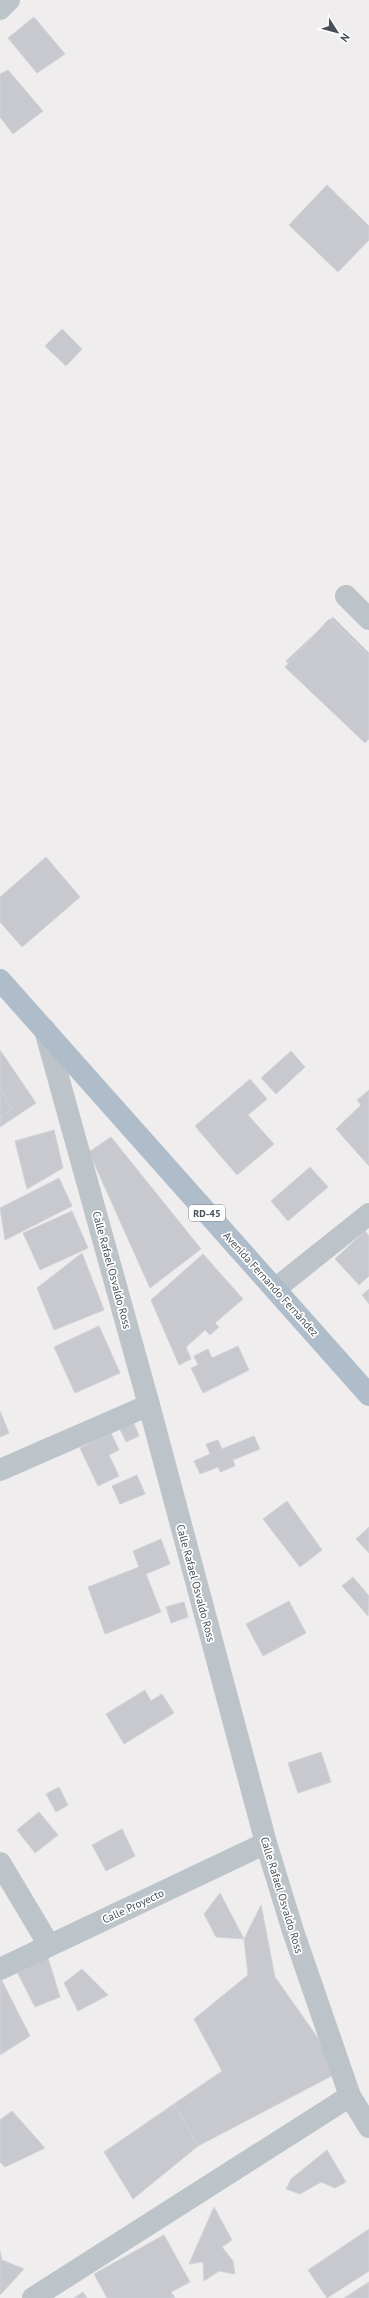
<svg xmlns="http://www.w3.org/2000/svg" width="369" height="2298" viewBox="0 0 369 2298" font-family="'PT Sans',sans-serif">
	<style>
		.building { fill: #c7c9cf; stroke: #d1d3d8 }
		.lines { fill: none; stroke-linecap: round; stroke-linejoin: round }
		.minor { stroke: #bcc4ca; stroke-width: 22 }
		.primary { stroke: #afbcc9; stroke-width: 22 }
		.labels { text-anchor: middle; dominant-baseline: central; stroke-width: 3.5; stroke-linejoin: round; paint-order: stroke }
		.shield { fill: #fff; stroke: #7e848a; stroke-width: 1 }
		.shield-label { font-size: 10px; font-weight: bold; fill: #475058 }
		.street-label { font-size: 11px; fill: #475058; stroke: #fff }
	</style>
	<rect width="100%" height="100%" fill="#efeded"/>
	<g class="building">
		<polygon points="34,17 65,54 37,73 8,38"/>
		<polygon points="8,70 43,111 13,134 0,117 0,74"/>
		<polygon points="327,185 369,226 369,240 338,272 289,225"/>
		<polygon points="62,329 82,349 66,366 45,346"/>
		<polygon points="333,617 369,653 369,728 363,734 286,661"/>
		<polygon points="329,619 369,656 369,739 365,743 285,667"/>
		<polygon points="46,857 80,897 22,947 0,922 0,897"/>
		<polygon points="0,1050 36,1103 0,1127"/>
		<polygon points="291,1051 305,1067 276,1094 261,1078"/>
		<polygon points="250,1079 267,1099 248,1115 274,1144 237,1175 195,1126"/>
		<polygon points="0,1088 12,1109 0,1118"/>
		<polygon points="369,1090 369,1166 336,1129 361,1105 357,1100"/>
		<polygon points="54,1130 63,1168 27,1189 15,1141"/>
		<polygon points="111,1137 201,1249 150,1288 89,1152"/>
		<polygon points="310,1167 328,1187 288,1221 271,1201"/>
		<polygon points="59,1178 72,1206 5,1240 0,1208"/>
		<polygon points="72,1211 88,1248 40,1270 23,1233"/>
		<polygon points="365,1231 369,1236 369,1276 359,1285 335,1259"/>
		<polygon points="82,1253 104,1310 54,1330 37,1288"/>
		<polygon points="203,1254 243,1299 215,1323 219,1327 210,1335 205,1330 186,1347 191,1359 179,1365 151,1300"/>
		<polygon points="369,1289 369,1304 362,1295"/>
		<polygon points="99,1326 120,1373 75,1393 54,1347"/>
		<polygon points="238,1346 249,1370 203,1393 191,1368 198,1365 194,1356 208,1349 212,1358"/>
		<polygon points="0,1411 9,1433 0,1437"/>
		<polygon points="133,1421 139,1436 126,1442 119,1427"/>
		<polygon points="111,1433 119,1450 109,1455 119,1476 98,1486 80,1448"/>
		<polygon points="254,1436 260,1449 233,1460 235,1466 220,1472 218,1467 200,1474 194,1461 210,1454 206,1444 218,1440 222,1449"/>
		<polygon points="137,1475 145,1494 120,1504 112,1486"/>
		<polygon points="287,1501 322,1550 300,1567 263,1519"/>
		<polygon points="369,1527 369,1553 356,1539"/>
		<polygon points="161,1539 170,1564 146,1574 161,1612 105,1634 88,1587 139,1567 133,1551"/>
		<polygon points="353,1577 369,1596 368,1616 342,1586"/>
		<polygon points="289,1601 306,1633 263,1656 246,1624"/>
		<polygon points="184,1602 188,1617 171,1623 166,1607"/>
		<polygon points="145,1690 151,1701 162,1694 174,1713 124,1744 106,1714"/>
		<polygon points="321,1752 331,1782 298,1793 288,1763"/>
		<polygon points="59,1787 68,1805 56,1812 46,1794"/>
		<polygon points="39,1812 58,1835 35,1853 17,1830"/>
		<polygon points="122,1829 135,1856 106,1871 92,1845"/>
		<polygon points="220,1893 244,1939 216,1937 204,1914"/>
		<polygon points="261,1905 275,1977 341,2071 198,2146 174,2104 222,2071 194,2019 248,1975 244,1939"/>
		<polygon points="48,1958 60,1997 35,2007 16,1970"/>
		<polygon points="82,1969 108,1995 78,2011 64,1983"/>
		<polygon points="0,1977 30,2036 0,2055"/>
		<polygon points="174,2104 198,2146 133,2199 104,2152"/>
		<polygon points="12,2111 45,2148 5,2167 0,2162 0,2120"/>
		<polygon points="327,2150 346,2182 335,2188 321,2182 300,2194 286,2189 291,2179"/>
		<polygon points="214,2207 232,2240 222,2247 233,2261 235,2274 219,2271 204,2281 203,2262 189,2264"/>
		<polygon points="369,2229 369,2271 327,2298 308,2270"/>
		<polygon points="164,2235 190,2282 171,2292 175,2298 107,2298 94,2274"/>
		<polygon points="0,2251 2,2260 24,2269 0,2295"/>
		<polygon points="369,2282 369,2298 344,2298"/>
		<polygon points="83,2292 87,2298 74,2298"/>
	</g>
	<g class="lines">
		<g class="minor">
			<polyline points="0,9 9,0"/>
			<polyline points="346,596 369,619"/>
			<polyline points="45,1030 149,1405 266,1843 293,1931 350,2096 369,2127"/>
			<polyline points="275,1289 369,1214"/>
			<polyline points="0,1470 149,1405"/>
			<polyline points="0,1863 49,1945"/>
			<polyline points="0,1969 266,1843"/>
			<polyline points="33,2298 350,2096"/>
		</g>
		<polyline class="primary" points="0,980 369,1395"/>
	</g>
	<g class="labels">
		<rect class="shield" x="189" y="1205" width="36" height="16" rx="3"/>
		<g class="shield-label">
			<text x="207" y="1213">RD-45</text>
		</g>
		<g class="street-label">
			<text transform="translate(112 1270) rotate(75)">Calle Rafael Osvaldo Ross</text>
			<text transform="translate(271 1284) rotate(48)">Avenida Fernando Fernández</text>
			<text transform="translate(196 1583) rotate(75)">Calle Rafael Osvaldo Ross</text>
			<text transform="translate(282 1895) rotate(73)">Calle Rafael Osvaldo Ross</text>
			<text transform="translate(133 1906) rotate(-25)">Calle Proyecto</text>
		</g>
	</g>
	<g transform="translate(337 32) rotate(126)" stroke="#ffffff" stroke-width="3" paint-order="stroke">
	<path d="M0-3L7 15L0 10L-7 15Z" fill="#475058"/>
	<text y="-6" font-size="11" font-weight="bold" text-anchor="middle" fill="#475058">N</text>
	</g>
</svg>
